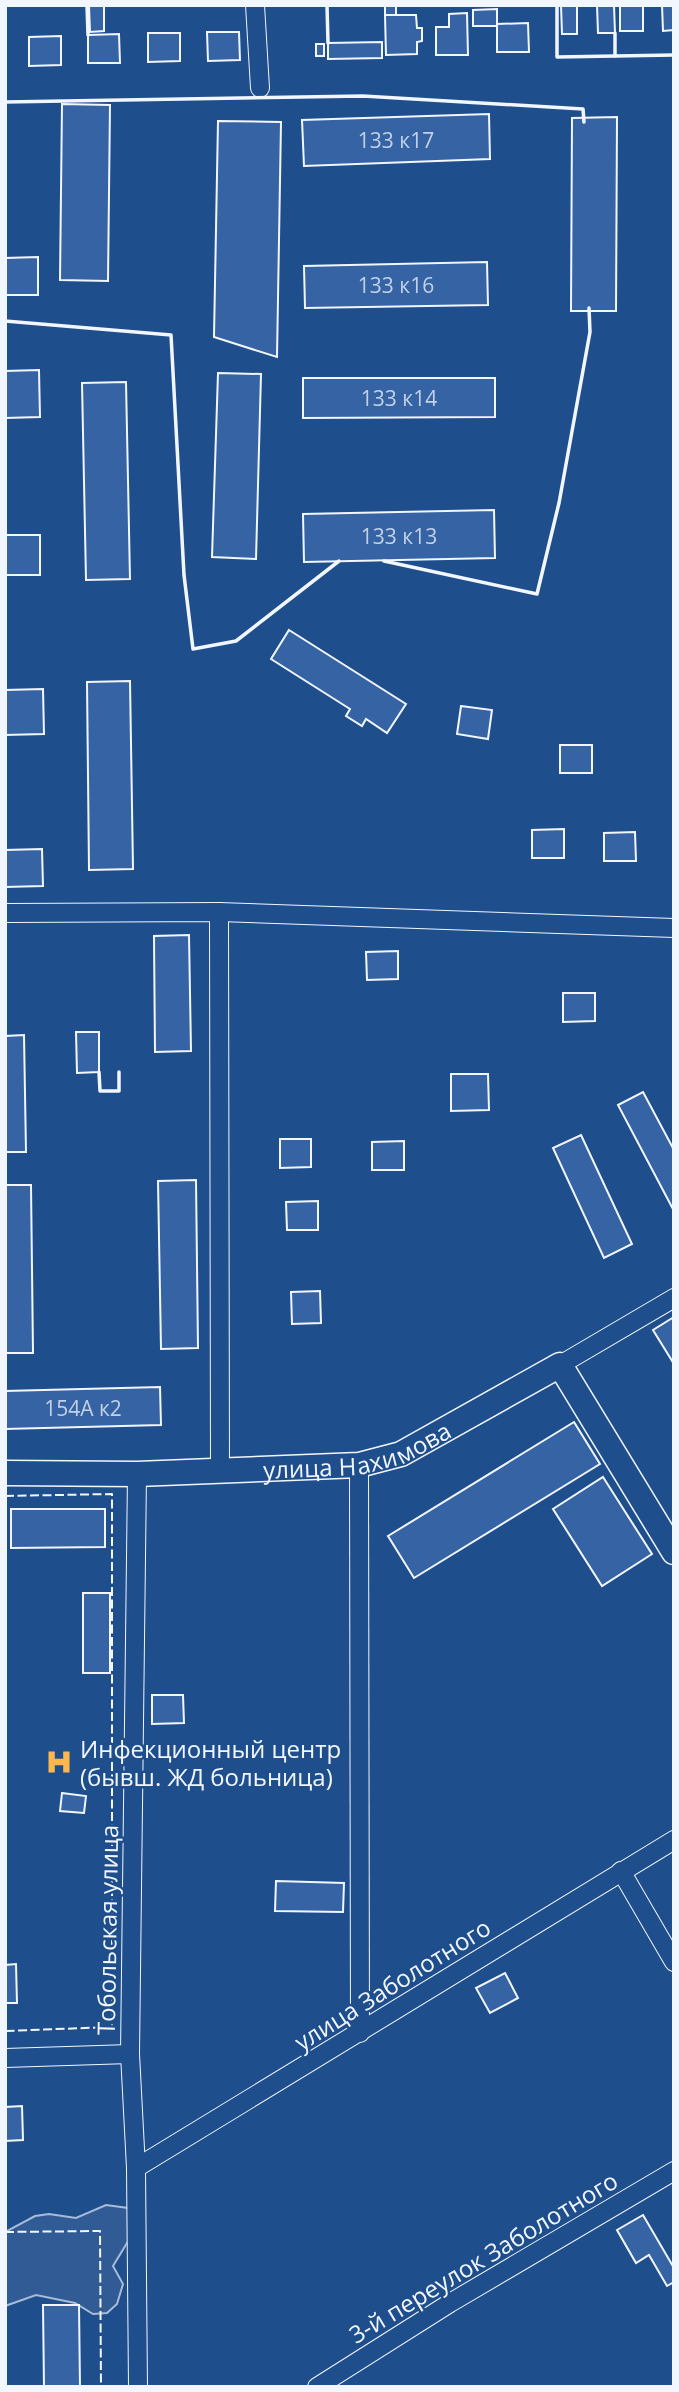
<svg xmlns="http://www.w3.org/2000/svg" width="679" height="2392" viewBox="0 0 679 2392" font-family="'Open Sans',sans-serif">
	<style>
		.built { fill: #305b95; stroke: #a8bbd7; stroke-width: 2 }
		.building { fill: #3563a3; stroke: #f2f6ff; stroke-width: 2 }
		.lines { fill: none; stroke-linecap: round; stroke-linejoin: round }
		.street-casing { stroke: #f2f6ff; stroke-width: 20 }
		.secondary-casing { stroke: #f2f6ff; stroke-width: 27 }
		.street { stroke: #1f4e8c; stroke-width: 18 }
		.secondary { stroke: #1f4e8c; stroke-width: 24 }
		.fence { stroke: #f2f6ff; stroke-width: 2; stroke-dasharray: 9 3.5; stroke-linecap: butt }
		.wall { stroke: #f2f6ff; stroke-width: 3.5 }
		.labels { text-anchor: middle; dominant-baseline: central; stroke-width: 5; stroke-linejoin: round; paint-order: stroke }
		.number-label { font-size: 21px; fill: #c3d1e8 }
		.street-label { font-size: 24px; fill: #f2f6ff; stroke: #1f4e8c }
		.poi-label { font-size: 24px; fill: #f2f6ff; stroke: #1f4e8c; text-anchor: start }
	</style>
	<rect width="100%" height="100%" fill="#1f4e8c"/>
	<polygon class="built" points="106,2205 128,2208 138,2225 113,2266 123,2284 117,2304 107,2313 93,2314 75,2303 36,2295 5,2306 5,2232 35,2216 49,2214 76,2218"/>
	<g class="building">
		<rect x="385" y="5" width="11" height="10"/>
		<polygon points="561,5 577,5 577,34 562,34"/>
		<polygon points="597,5 614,5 615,33 598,33"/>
		<rect x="620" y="5" width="23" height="26"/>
		<polygon points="662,5 674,5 674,30 663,31"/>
		<polygon points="89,6 104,6 104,31 90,32"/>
		<polygon points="497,9 497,26 473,26 473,10"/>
		<polygon points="467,13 468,55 436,55 436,27 449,27 449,14"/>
		<polygon points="385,15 416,15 417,28 422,28 422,41 417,42 417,54 386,55"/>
		<polygon points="528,23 529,52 497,52 497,24"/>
		<polygon points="207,32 239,32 240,60 208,61"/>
		<polygon points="148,33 180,33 180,61 148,62"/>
		<polygon points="119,34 120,63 88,63 88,35"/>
		<polygon points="61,36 61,65 29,66 29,37"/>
		<polygon points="382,42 382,58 328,59 328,43"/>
		<rect x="316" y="44" width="8" height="12"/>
		<polygon points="62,104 110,105 108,281 60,280"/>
		<polygon points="489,114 490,159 304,166 302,120"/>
		<polygon points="617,117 616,311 571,311 572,118"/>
		<polygon points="218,121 281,122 277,357 214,337"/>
		<polygon points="38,257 38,295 5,295 5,258"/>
		<polygon points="487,262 488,305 305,308 304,266"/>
		<polygon points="39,370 40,417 5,418 5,371"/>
		<polygon points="218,373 261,374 256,559 212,557"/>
		<polygon points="303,378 495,378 495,417 303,418"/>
		<polygon points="126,382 130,579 86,580 82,383"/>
		<polygon points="494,510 495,558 304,562 303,514"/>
		<rect x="5" y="535" width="35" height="40"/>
		<polygon points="289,630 406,704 387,733 366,719 362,726 346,716 350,709 271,659"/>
		<polygon points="130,681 133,869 89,870 87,682"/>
		<polygon points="43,689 44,734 5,735 5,690"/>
		<polygon points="461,706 492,710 488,739 457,734"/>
		<rect x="560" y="745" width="32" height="28"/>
		<polygon points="564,829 564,858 532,858 532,830"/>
		<polygon points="635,832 636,861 604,861 604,833"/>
		<polygon points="42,849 43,886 5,887 5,850"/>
		<polygon points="189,935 191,1051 155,1052 154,936"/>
		<polygon points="398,951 398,979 367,980 366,952"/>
		<polygon points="563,993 595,993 595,1021 563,1022"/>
		<polygon points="76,1032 99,1032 99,1072 77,1073"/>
		<polygon points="24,1035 26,1152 5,1152 5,1036"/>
		<polygon points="451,1074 488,1074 489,1110 451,1111"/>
		<polygon points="643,1092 674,1150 674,1211 618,1105"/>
		<polygon points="581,1135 632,1244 604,1258 553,1148"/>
		<polygon points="280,1139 311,1139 311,1167 280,1168"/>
		<polygon points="404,1141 404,1170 372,1170 372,1142"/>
		<polygon points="196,1180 198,1348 161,1349 158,1181"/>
		<polygon points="5,1185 31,1185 33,1353 5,1353"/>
		<polygon points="318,1201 318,1230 287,1230 286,1202"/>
		<polygon points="320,1291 321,1323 292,1324 291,1292"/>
		<polygon points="674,1317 674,1364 653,1330"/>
		<polygon points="160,1387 161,1425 5,1429 5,1391"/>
		<polygon points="574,1422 600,1464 414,1578 388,1536"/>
		<polygon points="603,1477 652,1554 602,1586 553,1509"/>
		<polygon points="11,1509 105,1509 105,1547 11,1548"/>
		<rect x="83" y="1593" width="27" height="80"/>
		<polygon points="152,1695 183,1695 184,1723 152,1724"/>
		<polygon points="62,1793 86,1796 84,1813 60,1811"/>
		<polygon points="276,1881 344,1883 343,1912 275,1911"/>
		<polygon points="16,1964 17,2003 5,2003 5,1965"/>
		<polygon points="505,1973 518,1998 490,2013 476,1988"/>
		<polygon points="22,2106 23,2140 5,2141 5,2107"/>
		<polygon points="643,2215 674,2268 674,2282 667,2286 649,2255 636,2263 617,2230"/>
		<polygon points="43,2305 79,2305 80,2387 44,2387"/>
	</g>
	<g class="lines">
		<g class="street-casing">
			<g id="street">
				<polyline points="255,5 260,88"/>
				<polyline points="219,912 220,1470"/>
				<polyline points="5,913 219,912 674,928"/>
				<polyline points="560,1365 674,1298"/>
				<polyline points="359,1465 360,2033"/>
				<polyline points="137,1474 130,2054 136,2168 138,2387"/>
				<polyline points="621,1871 674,1962"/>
				<polyline points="5,2058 130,2054"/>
				<polyline points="136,2168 674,1840"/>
				<polyline points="317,2387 450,2303 674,2171"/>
			</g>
		</g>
		<g class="secondary-casing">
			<g id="secondary">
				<path id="s1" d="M5 1473 137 1474 359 1465 401 1454 560 1365 674 1552"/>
			</g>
		</g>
		<use href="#street" class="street"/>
		<use href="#secondary" class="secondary"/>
		<g class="fence">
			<polyline points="5,1496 112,1494 112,2027 5,2031"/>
			<polyline points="5,2232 100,2231 101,2387"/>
		</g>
		<g class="wall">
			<polyline points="87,5 88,35"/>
			<polyline points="327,5 328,43"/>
			<polyline points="557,5 557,57 674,55"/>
			<polyline points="615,33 615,56"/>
			<polyline points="5,102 363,96 583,109 584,122"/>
			<polyline points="5,321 171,335 184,575 193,649 236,641 339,561"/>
			<polyline points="384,561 537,594 559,503 590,332 589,308"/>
			<polyline points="99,1072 100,1091 119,1091 119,1072"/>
		</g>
	</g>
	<defs>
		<g id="hospital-bare" transform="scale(2.1)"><path d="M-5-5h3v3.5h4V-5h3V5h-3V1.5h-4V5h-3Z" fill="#ffb74d" stroke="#1f4e8c" stroke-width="2.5" paint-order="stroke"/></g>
	</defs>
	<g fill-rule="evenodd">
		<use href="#hospital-bare" x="59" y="1762"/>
	</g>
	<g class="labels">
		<g class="number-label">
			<text x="396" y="140">133 к17</text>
			<text x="396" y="285">133 к16</text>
			<text x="399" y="398">133 к14</text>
			<text x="399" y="536">133 к13</text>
			<text x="83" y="1408">154А к2</text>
		</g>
		<g class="street-label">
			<text stroke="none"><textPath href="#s1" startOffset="355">улица Нахимова</textPath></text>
			<text transform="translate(107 1930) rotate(-89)">Тобольская улица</text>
			<text transform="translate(392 1984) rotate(-32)">улица Заболотного</text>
			<text transform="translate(483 2257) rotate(-31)">3-й переулок Заболотного</text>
		</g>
		<g class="poi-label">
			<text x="80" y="1748">Инфекционный центр<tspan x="80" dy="28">(бывш. ЖД больница)</tspan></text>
		</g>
	</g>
	<rect width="679" height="2392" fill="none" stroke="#f2f6ff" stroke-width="14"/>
</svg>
